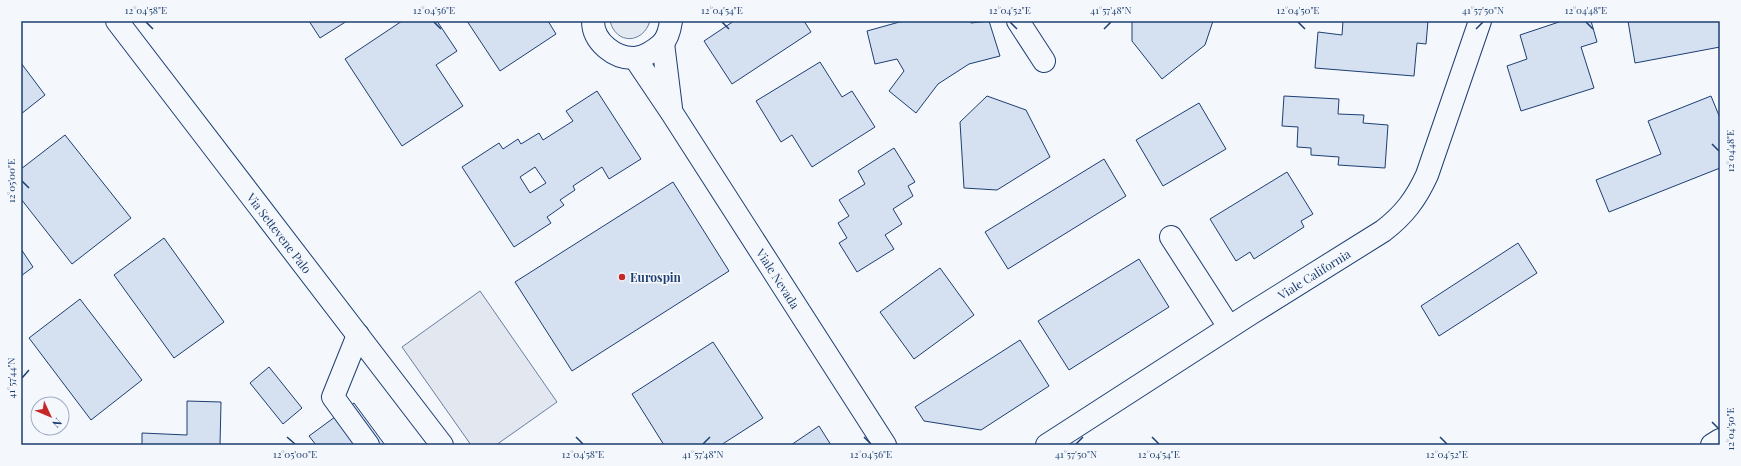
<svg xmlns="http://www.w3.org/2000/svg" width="1741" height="466" viewBox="0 0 1741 466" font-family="'Playfair Display',serif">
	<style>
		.green { fill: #e3e9f0; stroke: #687fa3 }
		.parking { fill: #e3e8f0; stroke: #687fa3 }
		.building { fill: #d5e0f0; stroke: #1d3f73; fill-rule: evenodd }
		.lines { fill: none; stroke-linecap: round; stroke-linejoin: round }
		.minor-casing { stroke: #1d3f73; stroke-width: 24 }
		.minor { stroke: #f4f7fb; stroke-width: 22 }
		.ticks { fill: none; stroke: #1d3f73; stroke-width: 1.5 }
		.poi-dot { fill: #c62828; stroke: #f4f7fb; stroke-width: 1.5 }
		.labels { text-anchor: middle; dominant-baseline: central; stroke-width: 3; stroke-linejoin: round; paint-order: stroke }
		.street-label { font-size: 12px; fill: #1d3f73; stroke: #f4f7fb }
		.poi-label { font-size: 12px; font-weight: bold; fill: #1d3f73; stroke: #f4f7fb; text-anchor: start }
		.neatline { fill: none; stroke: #1d3f73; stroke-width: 1.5 }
		.ticks-label { font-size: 10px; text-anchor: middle; fill: #1d3f73 }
	</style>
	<rect width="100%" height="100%" fill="#f4f7fb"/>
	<path class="green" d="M610 21H650C643 44 616 45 610 21Z"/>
	<polygon class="parking" points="480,291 557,402 496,445 471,445 402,347"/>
	<g class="building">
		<polygon points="309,21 347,21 320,38"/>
		<polygon points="402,21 437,21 457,51 436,65 463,106 402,146 345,59"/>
		<polygon points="467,21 548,21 556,34 500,71"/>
		<polygon points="734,21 804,21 811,32 732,84 704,41"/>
		<polygon points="903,21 970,21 971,23 989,21 1000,56 969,64 938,84 916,113 889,91 904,71 897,59 875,64 867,31"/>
		<polygon points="1132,21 1213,21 1205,45 1162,79 1132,41"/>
		<polygon points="1343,21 1428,21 1426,44 1417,43 1414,76 1315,68 1318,32 1342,35"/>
		<polygon points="1562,21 1591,21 1597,42 1581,47 1594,88 1521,111 1507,66 1527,59 1520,35"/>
		<polygon points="1628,21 1720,21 1720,47 1635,63"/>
		<polygon points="820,62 842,97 852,91 875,127 812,167 792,135 781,142 756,101"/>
		<polygon points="21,63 45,95 21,114"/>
		<path d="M597 91 641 159 609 179 602 167 573 186 575 190 560 200 564 205 547 217 551 223 514 247 462 167 499 143 503 149 518 139 521 144 539 133 543 140 573 121 566 111ZM535 167 546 183 530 193 520 177Z"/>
		<polygon points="987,96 1026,110 1050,157 997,190 964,188 960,122"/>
		<polygon points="1284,96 1339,99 1338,114 1364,115 1363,123 1388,125 1385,168 1338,165 1339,157 1311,155 1311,148 1297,147 1298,127 1282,126"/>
		<polygon points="1711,96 1720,118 1720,168 1609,212 1596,180 1661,154 1648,121"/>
		<polygon points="1199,103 1226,149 1163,186 1136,140"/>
		<polygon points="65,135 131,218 72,264 21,199 21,169"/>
		<polygon points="894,148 915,182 908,186 913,196 893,209 902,224 885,235 894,249 857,272 839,243 847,238 838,223 849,216 839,200 865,184 858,171"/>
		<polygon points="1104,159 1126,196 1008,269 985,232"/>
		<polygon points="1287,172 1313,214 1301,221 1304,227 1254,259 1250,252 1236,261 1210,219"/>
		<polygon points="673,182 729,271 572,371 515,282"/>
		<polygon points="164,238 224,322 174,358 114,275"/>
		<polygon points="1518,243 1537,273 1439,336 1421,306"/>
		<polygon points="21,249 33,267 21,276"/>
		<polygon points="1139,259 1169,307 1069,370 1038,321"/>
		<polygon points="940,268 974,315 914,359 880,312"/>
		<polygon points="80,299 142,380 91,420 29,338"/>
		<polygon points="1020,340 1049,386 981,430 924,421 915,407"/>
		<polygon points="713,342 763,418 721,445 664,445 632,394"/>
		<polygon points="269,367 302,408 283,424 250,383"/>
		<polygon points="187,401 221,402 220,445 142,445 142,433 187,435"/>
		<polygon points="354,403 385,445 316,445 309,436"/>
		<polygon points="819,426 831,445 791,445"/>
	</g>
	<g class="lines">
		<g class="minor-casing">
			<g id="minor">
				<path id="s1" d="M117 21 442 445"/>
				<path d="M593 21C593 42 615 59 635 58 645 57 655 50 662 44 668 38 670 28 671 21"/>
				<polyline points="1018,21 1044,61"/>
				<polyline points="663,43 671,108"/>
				<path id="s2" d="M635 58 672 113 885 445"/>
				<polyline points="1171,237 1229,327"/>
				<polyline points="358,335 333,397 368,445"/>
				<path id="s3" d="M1047 445 1250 314 1383 231C1404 215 1416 199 1427 175L1480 21"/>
				<polyline points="1712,445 1720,440"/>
			</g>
		</g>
		<use href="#minor" class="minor"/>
	</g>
	<path class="ticks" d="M146 22 153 29M434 22 441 29M722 22 729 29M1010 22 1017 29M1298 22 1305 29M1586 22 1593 29M1104 29 1111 22M1476 29 1483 22M1712 144 1719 151M22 181 29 188M22 378 29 370M1712 422 1719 429M287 437 295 444M576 437 583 444M864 437 871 444M1152 437 1159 444M1440 437 1447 444M703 444 710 437M1076 444 1083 437"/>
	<circle class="poi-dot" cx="622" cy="277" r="4"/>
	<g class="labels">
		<g class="street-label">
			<text stroke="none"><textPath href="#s1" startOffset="267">Via Settevene Palo</textPath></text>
			<text stroke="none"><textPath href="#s3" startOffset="317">Viale California</textPath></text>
			<text stroke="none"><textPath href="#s2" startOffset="263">Viale Nevada</textPath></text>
		</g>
		<g class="poi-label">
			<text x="630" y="277">Eurospin</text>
		</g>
	</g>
	<rect width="1741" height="466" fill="none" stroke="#f4f7fb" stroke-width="44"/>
	<g transform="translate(50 416) rotate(134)"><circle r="19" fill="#f4f7fb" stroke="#9eadc5"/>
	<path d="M0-3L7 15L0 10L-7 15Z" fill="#c62828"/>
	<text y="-6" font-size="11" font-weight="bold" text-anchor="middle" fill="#1d3f73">N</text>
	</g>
	<rect x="22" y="22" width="1697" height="422" class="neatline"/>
	<g class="ticks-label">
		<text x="146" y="14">12°04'58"E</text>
		<text x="434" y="14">12°04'56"E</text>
		<text x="722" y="14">12°04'54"E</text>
		<text x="1010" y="14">12°04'52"E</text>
		<text x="1111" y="14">41°57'48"N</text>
		<text x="1298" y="14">12°04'50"E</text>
		<text x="1483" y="14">41°57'50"N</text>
		<text x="1586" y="14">12°04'48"E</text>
		<text transform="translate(1730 151) rotate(-90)" y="4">12°04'48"E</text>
		<text transform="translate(11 181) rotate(-90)" y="4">12°05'00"E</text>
		<text transform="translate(11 378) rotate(-90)" y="4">41°57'44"N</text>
		<text transform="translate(1730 429) rotate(-90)" y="4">12°04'50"E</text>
		<text x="295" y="458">12°05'00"E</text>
		<text x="583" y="458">12°04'58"E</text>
		<text x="703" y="458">41°57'48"N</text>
		<text x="871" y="458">12°04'56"E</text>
		<text x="1076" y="458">41°57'50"N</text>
		<text x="1159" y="458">12°04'54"E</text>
		<text x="1447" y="458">12°04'52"E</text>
	</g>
</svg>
